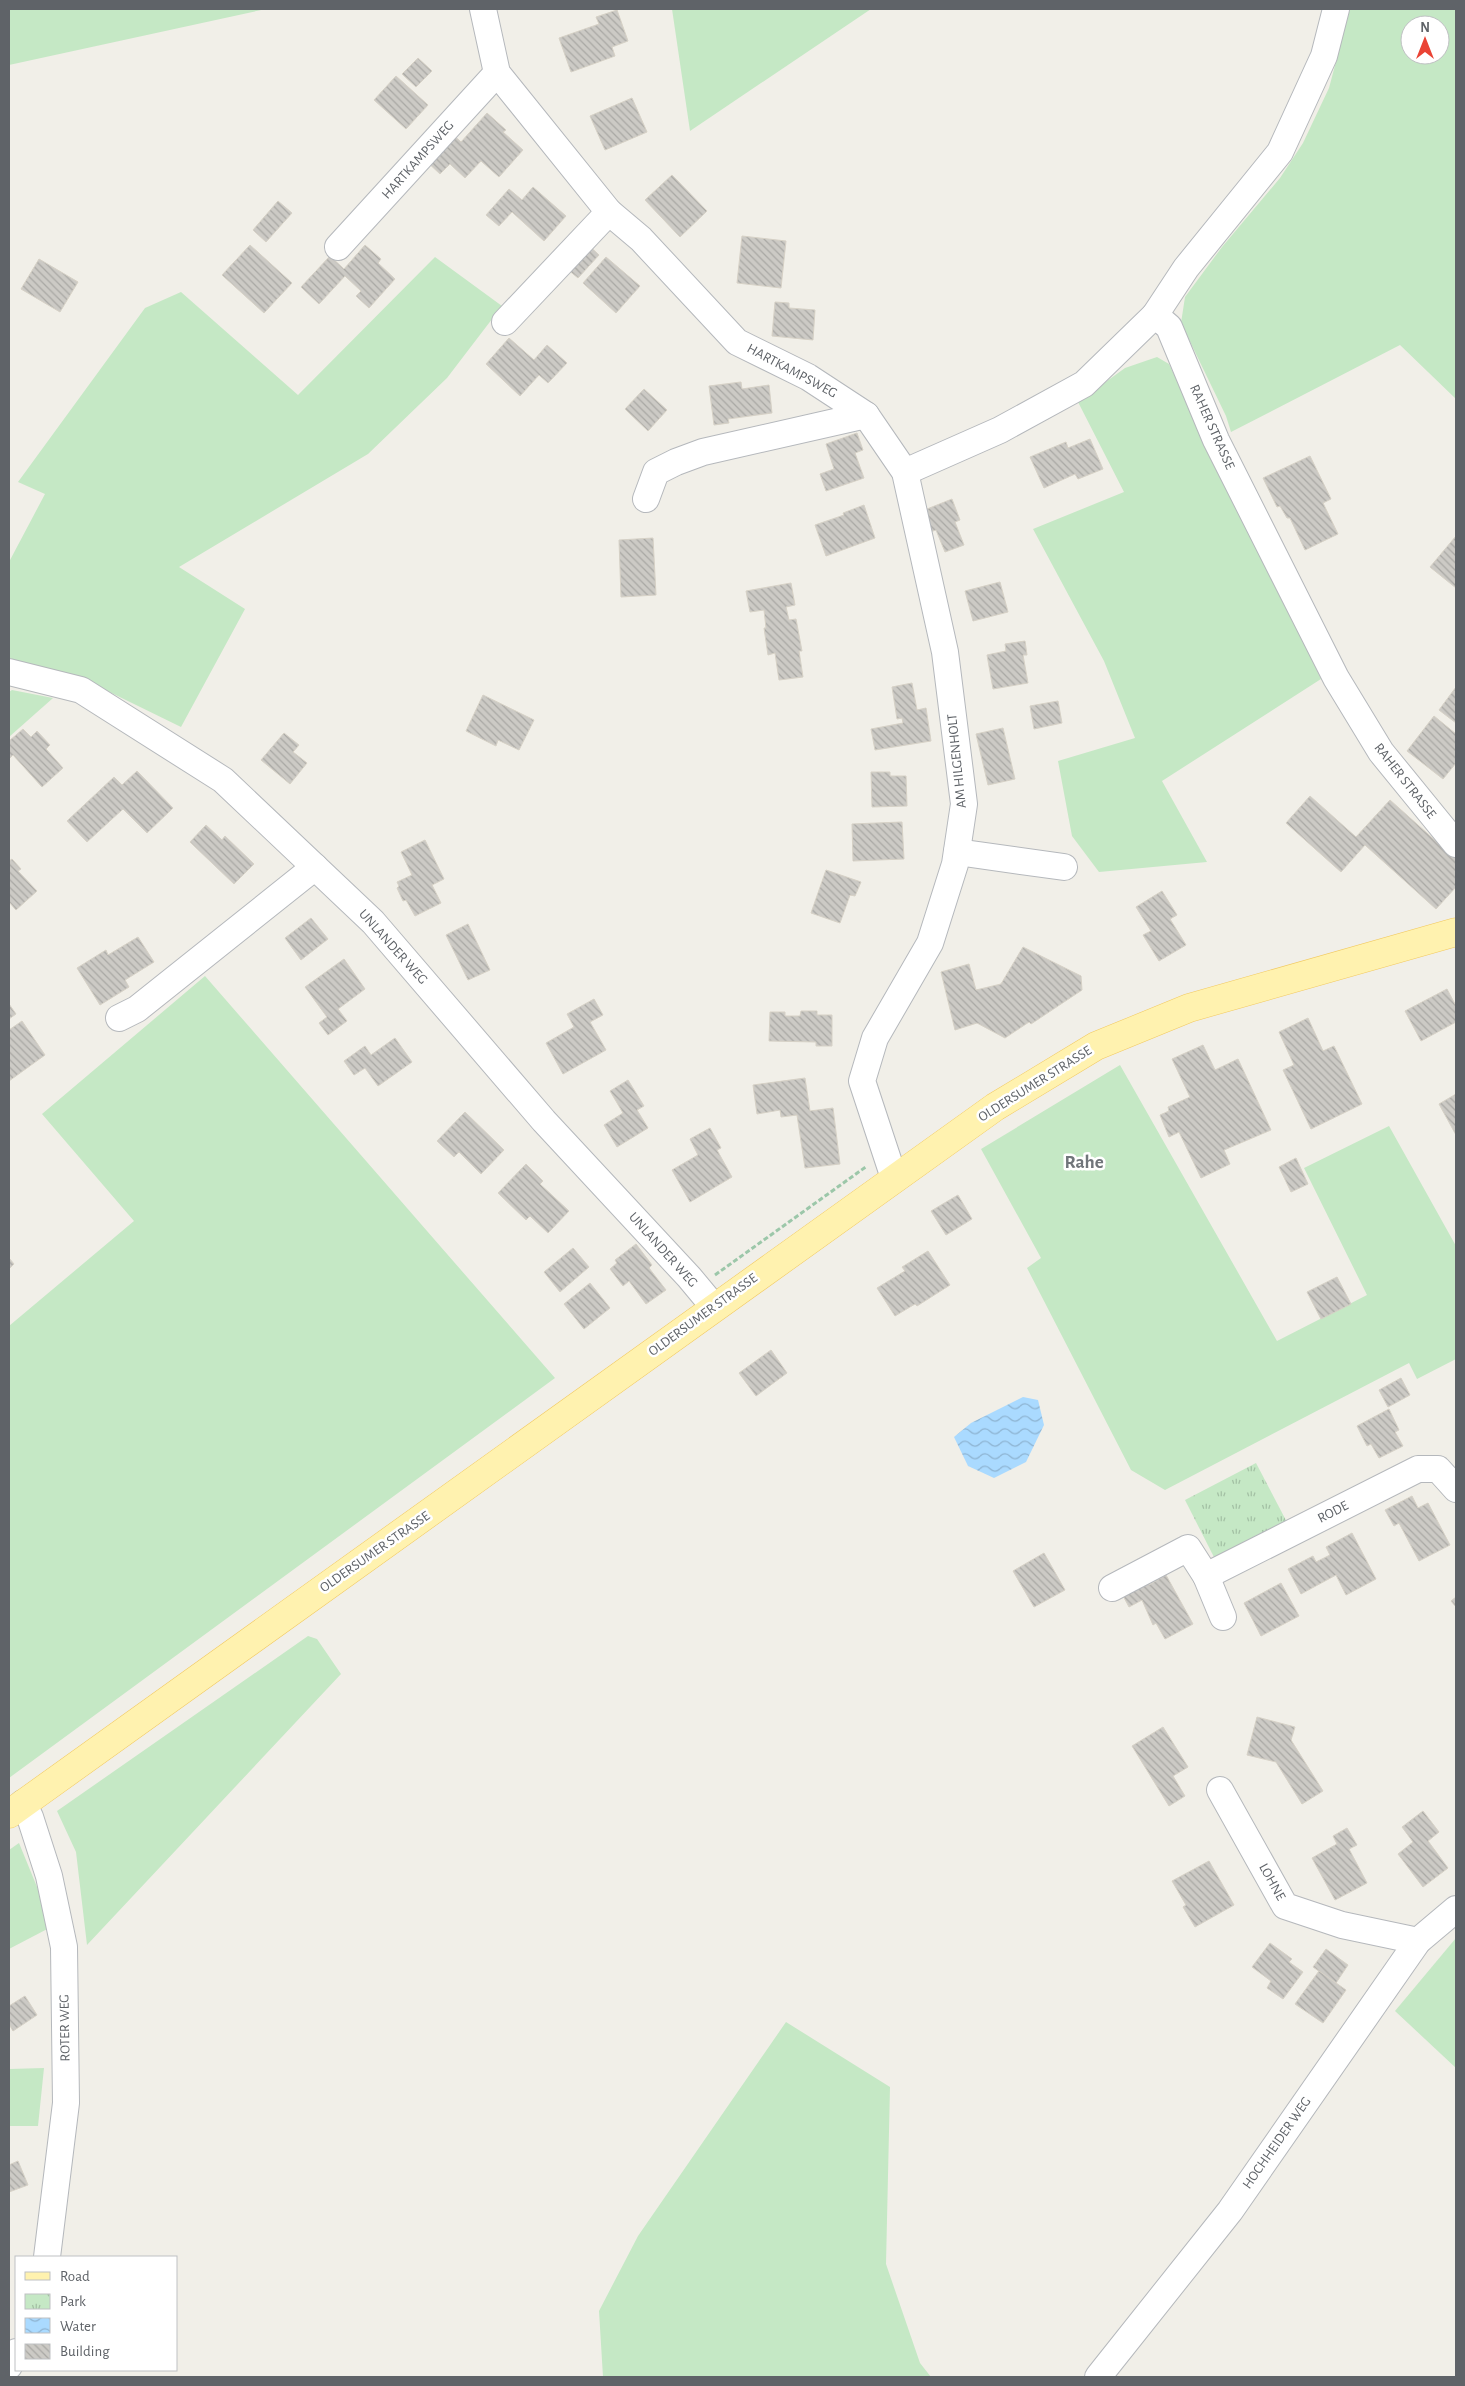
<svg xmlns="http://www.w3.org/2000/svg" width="1465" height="2386" viewBox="0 0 1465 2386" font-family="'Alegreya Sans',sans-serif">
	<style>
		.grass { fill: #c5e8c5; fill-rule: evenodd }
		.park { fill: url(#park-tufts) }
		.water { fill: url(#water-waves) }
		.building { fill: url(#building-back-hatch); stroke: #d6d1c6 }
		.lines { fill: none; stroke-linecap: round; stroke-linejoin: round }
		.minor-casing { stroke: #b5b8bc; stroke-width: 28 }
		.major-casing { stroke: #f2c960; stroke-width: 29 }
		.path { stroke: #9cc7a9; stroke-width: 3; stroke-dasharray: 5 2.5; stroke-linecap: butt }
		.minor { stroke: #fff; stroke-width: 26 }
		.major { stroke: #fff2af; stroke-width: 28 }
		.labels { text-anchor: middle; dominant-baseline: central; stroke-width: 5; stroke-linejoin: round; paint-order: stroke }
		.street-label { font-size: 14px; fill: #5f6368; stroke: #fff }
		.district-label { font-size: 19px; font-weight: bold; fill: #70757a; stroke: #fff }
	</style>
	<defs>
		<pattern id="park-tufts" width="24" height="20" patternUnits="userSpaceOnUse" patternTransform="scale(1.25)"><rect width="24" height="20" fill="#c5e8c5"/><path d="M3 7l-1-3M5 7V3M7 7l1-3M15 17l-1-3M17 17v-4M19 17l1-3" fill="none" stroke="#a3c0a4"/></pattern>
		<pattern id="water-waves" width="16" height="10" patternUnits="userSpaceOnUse" patternTransform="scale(1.25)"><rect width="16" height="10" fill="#aadaff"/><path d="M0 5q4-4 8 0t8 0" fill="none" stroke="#8eb4d2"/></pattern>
		<pattern id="building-back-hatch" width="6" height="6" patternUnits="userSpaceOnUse" patternTransform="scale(1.25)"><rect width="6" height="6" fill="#cccac5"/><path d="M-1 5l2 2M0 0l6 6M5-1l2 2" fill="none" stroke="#a9a8a4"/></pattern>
	</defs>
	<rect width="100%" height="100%" fill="#f1efe8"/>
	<g class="grass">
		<polygon points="9,9 266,9 9,65"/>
		<polygon points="672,9 871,9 690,131"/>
		<path d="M1350 9H1456V399L1400 345 1231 432 1226 416 1181 323 1185 297 1222 247 1280 178 1303 143 1329 88ZM1410 25H1440V55H1410Z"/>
		<polygon points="435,257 502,306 447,378 368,454 179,567 245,609 181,727 87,681 9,658 9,562 45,494 18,482 145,308 181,292 298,395"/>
		<polygon points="1157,357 1169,364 1321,679 1162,781 1207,862 1099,872 1072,836 1058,761 1135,738 1104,661 1033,529 1124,492 1078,402 1125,368"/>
		<polygon points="12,690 53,698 9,737 9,692"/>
		<polygon points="205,976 555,1378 9,1778 9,1326 134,1221 42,1114"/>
		<polygon points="1120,1065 1277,1341 1367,1295 1304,1168 1389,1126 1456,1246 1456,1359 1417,1379 1409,1363 1165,1490 1131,1470 1027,1268 1041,1258 981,1149"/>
		<polygon points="308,1636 317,1639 341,1674 87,1945 76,1852 57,1811"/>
		<polygon points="19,1843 53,1926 9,1949 9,1850"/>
		<polygon points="1456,1938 1456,2068 1395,2011"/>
		<polygon points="786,2022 890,2087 886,2264 920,2363 931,2377 603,2377 599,2311 638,2236"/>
		<polygon points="44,2068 38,2126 9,2126 9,2069"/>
	</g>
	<polygon class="park" points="1256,1463 1290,1528 1218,1565 1185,1500"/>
	<polygon class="water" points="1023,1397 1038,1400 1044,1425 1026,1462 994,1478 968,1466 954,1437 971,1423"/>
	<g class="building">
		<polygon points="617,10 628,41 612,47 615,56 571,72 559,38 599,24 596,17"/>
		<polygon points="418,58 432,71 416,87 402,74"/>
		<polygon points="396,76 428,105 406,129 374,100"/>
		<polygon points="632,98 647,132 605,150 590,116"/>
		<polygon points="487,113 506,130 503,132 523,150 499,177 481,161 465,178 450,164 440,174 424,159 449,131 461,142"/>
		<polygon points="672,175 707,211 680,237 645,200"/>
		<polygon points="533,187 566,216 544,241 512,212 499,226 486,215 509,189 522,200"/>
		<polygon points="278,201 292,213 266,242 253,230"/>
		<polygon points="742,236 786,241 781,288 737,283"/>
		<polygon points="582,239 599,255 578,278 567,269"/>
		<polygon points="250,245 292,283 264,313 222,275"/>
		<polygon points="365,245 381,259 378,263 395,279 369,308 356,296 361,291 345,276 319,304 301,287 330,256 344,269"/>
		<polygon points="606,257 640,286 616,313 583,283"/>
		<polygon points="39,259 78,282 60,312 21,289"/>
		<polygon points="775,302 789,303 789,308 815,310 813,340 772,336"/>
		<polygon points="509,338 534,360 547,345 567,363 548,383 539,375 520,396 486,364"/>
		<polygon points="741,382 742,389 769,385 772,413 728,419 729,423 714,425 709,386"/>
		<polygon points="644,389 667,410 648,431 625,409"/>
		<polygon points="857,433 863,450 855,453 864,478 826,491 820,474 834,469 826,444"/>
		<polygon points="1090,439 1103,469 1078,479 1075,474 1044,488 1030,457 1066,442 1068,448"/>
		<polygon points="1310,456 1331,499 1323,503 1338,534 1305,550 1290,518 1287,518 1280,506 1277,507 1263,478"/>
		<polygon points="952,499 960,520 955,522 964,545 945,552 936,530 930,532 922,511"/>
		<polygon points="864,505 875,538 826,556 815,525 844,515 843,513"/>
		<polygon points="1456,536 1456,588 1430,567"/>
		<polygon points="653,538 656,595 621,597 619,540"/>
		<polygon points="1000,582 1008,612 973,621 965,591"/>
		<polygon points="791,583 795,605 786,607 789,620 796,619 802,651 799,651 803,677 779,680 775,653 768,655 764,628 766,628 764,610 750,612 746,591"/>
		<polygon points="1025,641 1027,655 1023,655 1028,683 993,689 987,655 1006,651 1005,644"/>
		<polygon points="912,683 917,710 926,708 931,741 875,750 871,729 903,723 902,718 897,719 892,687"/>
		<polygon points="1456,687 1456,723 1439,710"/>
		<polygon points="483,695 534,720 519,750 498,740 496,746 466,731"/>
		<polygon points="1058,701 1062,723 1034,729 1030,706"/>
		<polygon points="1434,716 1456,734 1456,763 1443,779 1407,751"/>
		<polygon points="1003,728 1015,779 988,785 976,734"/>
		<polygon points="23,729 31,737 37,731 50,745 46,749 63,768 42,787 13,755 9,759 9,741"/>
		<polygon points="284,733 299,745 293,752 307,763 290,784 261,760"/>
		<polygon points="137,771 173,808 147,833 123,809 87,842 67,821 114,777 122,785"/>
		<polygon points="871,772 890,772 890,776 906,776 907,806 872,807"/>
		<polygon points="1310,796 1356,837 1390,800 1456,859 1456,887 1436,909 1365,845 1341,872 1286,823"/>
		<polygon points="902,822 904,859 853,861 852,824"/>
		<polygon points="206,825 222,840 225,836 254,864 234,884 190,842"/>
		<polygon points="425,840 444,879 432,885 441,903 415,916 406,900 403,901 397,888 399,886 397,882 412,875 401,852"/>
		<polygon points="12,859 21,869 18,871 37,891 16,910 9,902 9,861"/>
		<polygon points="826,870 861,882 855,896 850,895 840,923 811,913"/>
		<polygon points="1162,891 1177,915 1170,919 1186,945 1159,961 1143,935 1151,931 1136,907"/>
		<polygon points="311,918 328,939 301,960 285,938"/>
		<polygon points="468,924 490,970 468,980 446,935"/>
		<polygon points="138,937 154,962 125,980 129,987 100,1005 77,968 106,950 108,955"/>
		<polygon points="1023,947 1081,976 1082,990 1031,1024 1029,1022 1005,1038 977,1023 955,1030 941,972 969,964 976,990 1001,984"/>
		<polygon points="344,959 365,989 338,1009 347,1021 328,1035 319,1023 327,1017 305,987"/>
		<polygon points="1447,989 1456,1006 1456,1022 1421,1041 1405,1011"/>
		<polygon points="594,999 603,1015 590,1022 606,1050 563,1074 546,1043 574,1027 567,1014"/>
		<polygon points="9,1004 16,1014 9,1019"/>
		<polygon points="801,1011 817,1011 817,1015 832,1015 832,1046 816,1046 816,1042 769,1041 770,1012 785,1012 785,1016 800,1016"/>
		<polygon points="1308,1018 1323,1051 1334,1046 1362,1104 1311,1129 1283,1070 1294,1065 1279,1032"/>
		<polygon points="22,1021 45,1055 9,1081 9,1030"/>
		<polygon points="395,1038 412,1062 378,1086 365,1068 354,1075 344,1061 365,1046 371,1055"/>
		<polygon points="1203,1045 1215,1070 1238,1059 1271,1130 1224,1150 1230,1164 1201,1178 1179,1132 1169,1137 1160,1115 1169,1111 1168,1107 1190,1097 1172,1059"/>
		<polygon points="805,1078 810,1111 833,1108 840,1164 805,1168 797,1115 781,1117 780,1110 757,1114 753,1085"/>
		<polygon points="628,1080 644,1106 637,1110 648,1128 617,1147 604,1125 623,1113 610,1091"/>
		<polygon points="1456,1094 1456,1135 1439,1104"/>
		<polygon points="465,1112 504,1150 481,1174 459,1152 454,1157 437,1141"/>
		<polygon points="710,1128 721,1148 717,1150 732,1177 690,1202 672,1170 698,1155 690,1139"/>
		<polygon points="1296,1158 1308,1184 1291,1192 1279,1167"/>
		<polygon points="526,1164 543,1181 540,1184 569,1211 548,1233 530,1216 526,1220 498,1193"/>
		<polygon points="958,1195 972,1219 946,1235 931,1211"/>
		<polygon points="636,1244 652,1265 649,1268 666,1290 646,1304 629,1281 623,1286 610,1269 617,1263 615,1260"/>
		<polygon points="573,1248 589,1267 560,1292 544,1272"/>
		<polygon points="928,1251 950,1285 917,1306 915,1304 895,1316 877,1288 905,1271 902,1267"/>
		<polygon points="9,1258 14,1264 9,1269"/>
		<polygon points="1337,1277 1351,1304 1321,1319 1307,1292"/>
		<polygon points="590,1283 610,1308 584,1329 564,1304"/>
		<polygon points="771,1350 787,1373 756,1396 739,1373"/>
		<polygon points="1401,1378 1410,1395 1388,1407 1379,1390"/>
		<polygon points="1389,1409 1399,1430 1395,1432 1403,1446 1379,1458 1371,1444 1367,1446 1357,1426"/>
		<polygon points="1412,1496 1418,1508 1428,1503 1450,1545 1419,1561 1399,1523 1394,1526 1385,1510"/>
		<polygon points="1352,1533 1376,1579 1346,1595 1336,1575 1301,1594 1288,1569 1313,1556 1316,1562 1330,1555 1326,1547"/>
		<polygon points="1044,1553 1065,1590 1034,1607 1013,1571"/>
		<polygon points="1166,1575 1193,1624 1165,1639 1156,1623 1153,1625 1142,1600 1129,1607 1121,1592 1146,1578 1149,1585"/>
		<polygon points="1281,1583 1299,1616 1261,1636 1244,1603"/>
		<polygon points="1456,1597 1456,1607 1451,1601"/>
		<polygon points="1257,1717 1295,1727 1291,1740 1323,1791 1302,1804 1276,1762 1247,1755"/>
		<polygon points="1163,1727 1188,1767 1173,1776 1185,1796 1169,1806 1132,1746"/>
		<polygon points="1423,1811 1439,1832 1428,1841 1448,1868 1423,1887 1398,1854 1413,1842 1402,1827"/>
		<polygon points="1347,1828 1357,1845 1349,1849 1367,1883 1335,1900 1312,1858 1337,1844 1333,1836"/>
		<polygon points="1209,1861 1234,1905 1195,1927 1183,1907 1186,1905 1172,1881"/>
		<polygon points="1270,1943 1292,1959 1289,1962 1303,1972 1283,1999 1267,1988 1271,1981 1252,1967"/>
		<polygon points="1326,1949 1348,1965 1336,1983 1313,1967"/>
		<polygon points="1319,1971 1346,1990 1323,2023 1295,2004"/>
		<polygon points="25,1996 37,2015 13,2031 9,2024 9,2006"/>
		<polygon points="18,2161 28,2185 9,2192 9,2165"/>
	</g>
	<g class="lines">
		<g class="minor-casing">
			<g id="minor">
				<polyline points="483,9 497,73 609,212 641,239 737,342 808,377 866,415 905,472 945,652 964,804 955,864 930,943 875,1038 862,1081 894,1178"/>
				<polyline points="1336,9 1324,56 1280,152 1186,268 1155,315 1169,327 1216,440 1336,678 1381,752 1456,844"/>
				<polyline points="338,247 497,73"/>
				<polyline points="505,322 609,212"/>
				<polyline points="905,472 1000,430 1084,384 1155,315"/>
				<polyline points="646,499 656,472 676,462 703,452 866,415"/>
				<polyline points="9,672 81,690 223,780 373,922 544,1121 689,1277 714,1307"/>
				<polyline points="957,852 1064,867"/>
				<polyline points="119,1018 137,1009 315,867"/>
				<polyline points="1206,1576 1223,1617"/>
				<polyline points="1112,1588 1188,1548 1206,1576 1418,1469 1438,1469 1456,1489"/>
				<polyline points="1220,1790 1285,1906 1342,1925 1418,1941"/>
				<polyline points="23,1803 30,1817 49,1876 64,1947 66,2103 47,2257"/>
				<polyline points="9,2366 16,2352"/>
				<polyline points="1098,2377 1230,2211 1418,1941 1456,1909"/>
			</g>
		</g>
		<g class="major-casing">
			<polyline id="major" points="9,1814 995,1107 1096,1046 1189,1008 1456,932"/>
		</g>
		<polyline class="path" points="715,1275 867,1166"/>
		<use href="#minor" class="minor"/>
		<use href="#major" class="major"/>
	</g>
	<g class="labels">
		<g class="street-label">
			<text transform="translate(418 160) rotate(-48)">HARTKAMPSWEG</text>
			<text transform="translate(792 371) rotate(28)">HARTKAMPSWEG</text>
			<text transform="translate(1212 427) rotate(66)">RAHER STRASSE</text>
			<text transform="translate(957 761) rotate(-96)">AM HILGENHOLT</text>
			<text transform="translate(1405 781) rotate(52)">RAHER STRASSE</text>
			<text transform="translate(393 947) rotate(48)">UNLANDER WEG</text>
			<text transform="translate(1035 1084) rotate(-32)">OLDERSUMER STRASSE</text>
			<text transform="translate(663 1250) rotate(48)">UNLANDER WEG</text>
			<text transform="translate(703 1315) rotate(-36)">OLDERSUMER STRASSE</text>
			<text transform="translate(1333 1512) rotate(-27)">RODE</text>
			<text transform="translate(375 1552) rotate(-35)">OLDERSUMER STRASSE</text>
			<text transform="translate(1272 1882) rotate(61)">LOHNE</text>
			<text transform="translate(65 2028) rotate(-91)">ROTER WEG</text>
			<text transform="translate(1277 2143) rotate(-55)">HOCHHEIDER WEG</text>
		</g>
		<g class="district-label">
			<text x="1084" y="1162">Rahe</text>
		</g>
	</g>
	<rect width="1465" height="2386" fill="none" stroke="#5f6368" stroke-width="20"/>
	<rect x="15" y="2256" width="162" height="115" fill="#ffffff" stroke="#bfc1c3"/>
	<rect x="25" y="2272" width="25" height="8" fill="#fff2af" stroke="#bfc1c3"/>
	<text x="60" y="2281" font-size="15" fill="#5f6368">Road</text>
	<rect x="25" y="2294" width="25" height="15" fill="url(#park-tufts)" stroke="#bfc1c3"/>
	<text x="60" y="2306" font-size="15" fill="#5f6368">Park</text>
	<rect x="25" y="2318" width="25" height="15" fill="url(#water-waves)" stroke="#bfc1c3"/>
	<text x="60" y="2331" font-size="15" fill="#5f6368">Water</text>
	<rect x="25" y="2344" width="25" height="15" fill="url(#building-back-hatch)" stroke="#bfc1c3"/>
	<text x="60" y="2356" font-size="15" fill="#5f6368">Building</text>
	<g transform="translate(1425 40)"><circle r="24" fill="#ffffff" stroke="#bfc1c3"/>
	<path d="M0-4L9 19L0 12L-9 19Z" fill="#ea4335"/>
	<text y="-8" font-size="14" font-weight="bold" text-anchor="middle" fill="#5f6368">N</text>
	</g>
</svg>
